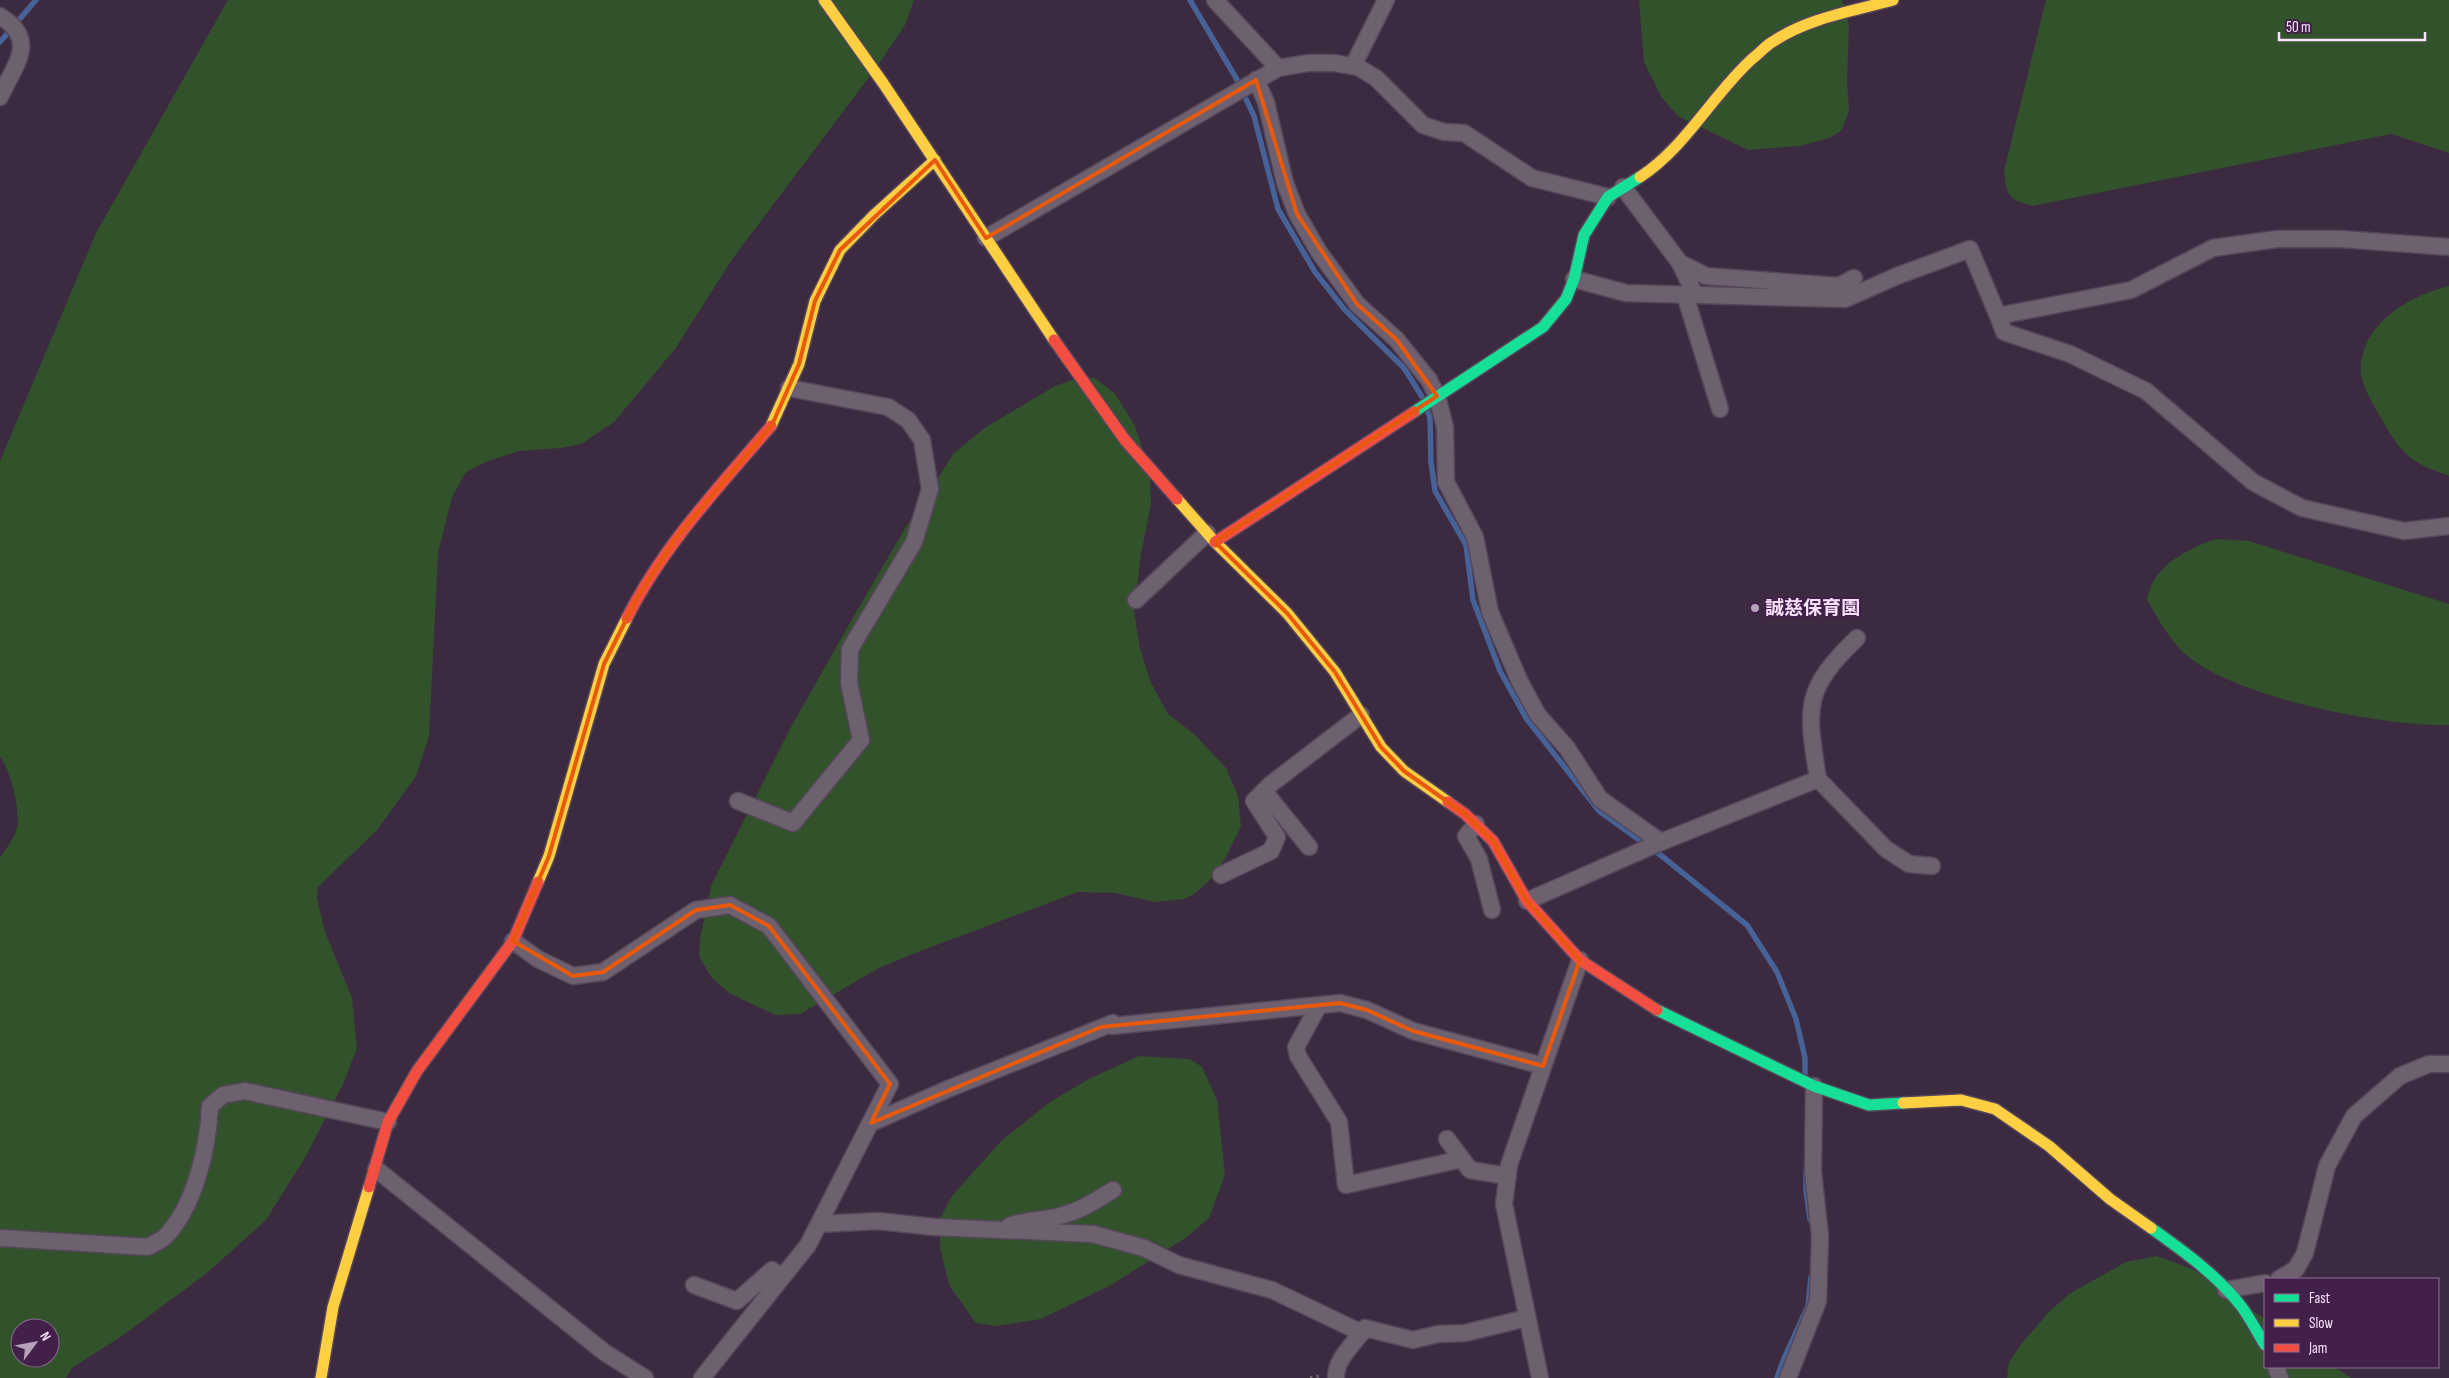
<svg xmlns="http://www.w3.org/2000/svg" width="2449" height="1378" viewBox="0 0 2449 1378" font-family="'Sofia Sans Condensed','Noto Sans JP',sans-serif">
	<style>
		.green { fill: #32522c; fill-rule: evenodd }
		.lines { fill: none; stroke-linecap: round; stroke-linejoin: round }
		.stream { stroke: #466297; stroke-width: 5.5 }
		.street-casing { stroke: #564659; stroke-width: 19 }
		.fast-casing { stroke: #564659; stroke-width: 14 }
		.slow-casing { stroke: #564659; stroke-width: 14 }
		.jam-casing { stroke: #564659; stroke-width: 14 }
		.path { stroke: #706472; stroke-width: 3; stroke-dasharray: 2.5 4; stroke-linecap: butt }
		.street { stroke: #6d6170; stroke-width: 16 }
		.fast { stroke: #16e098; stroke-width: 11 }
		.slow { stroke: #ffcf43; stroke-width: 11 }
		.jam { stroke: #f24e42; stroke-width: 11 }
		.marked { fill: none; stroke: #e8590c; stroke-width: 4; stroke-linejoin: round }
		.poi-dot { fill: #b7a2bb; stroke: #42204a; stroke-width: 2 }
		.labels { text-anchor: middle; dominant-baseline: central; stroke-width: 4; stroke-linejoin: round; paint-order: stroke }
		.poi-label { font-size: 19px; font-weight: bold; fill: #f9e3fd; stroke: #42204a; text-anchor: start }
	</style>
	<rect width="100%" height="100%" fill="#3c2a40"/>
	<g class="green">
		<path d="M228 0H914L905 25 876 68 733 258 675 349 614 422 581 444 561 448 519 451 488 461 466 472 452 497 438 553 429 736 416 776 377 830 318 887 317 898 325 932 352 998 357 1048 343 1084 306 1156 266 1220 207 1273 122 1336 72 1368 66 1378H0V858C5 849 13 840 16 831 22 815 11 770 0 757V461L96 233ZM20 1328H50V1358H20Z"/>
		<polygon points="1639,0 1842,0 1849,26 1847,80 1849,111 1841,131 1829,138 1800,146 1748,150 1678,116 1662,98 1644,62"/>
		<path d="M2046 0H2449V153L2391 134 2032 206C2008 199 2006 195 2004 171Z"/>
		<path d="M2449 286V476C2437 471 2421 466 2411 458 2398 448 2389 432 2381 418 2374 406 2362 387 2361 373 2359 325 2408 296 2449 286Z"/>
		<polygon points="1083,376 1096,379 1115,394 1135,426 1150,470 1151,504 1141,554 1134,611 1140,649 1151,683 1168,714 1193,733 1226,768 1238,796 1241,826 1225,859 1210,880 1196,893 1184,899 1155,902 1115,893 1078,892 910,955 879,968 800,1014 775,1015 729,993 711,977 699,956 700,939 711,886 791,727 851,621 904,530 954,453 986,427 1055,386"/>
		<path d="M2216 539 2249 541 2449 604V725C2385 727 2222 696 2179 648 2166 634 2156 615 2147 600 2152 566 2187 549 2216 539Z"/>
		<polygon points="1139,1056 1190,1059 1202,1067 1217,1100 1225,1175 1209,1218 1187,1237 1111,1285 1041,1319 997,1326 976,1323 949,1285 940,1247 940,1219 951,1197 1002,1140 1050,1102 1089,1079"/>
		<polygon points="2157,1256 2192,1269 2265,1319 2265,1367 2335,1367 2351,1378 2007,1378 2009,1362 2022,1343 2049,1312 2069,1294 2126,1262"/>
	</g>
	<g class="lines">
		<g class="stream">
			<polyline points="1190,0 1236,78 1254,116 1278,209 1315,272 1345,310 1404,368 1424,400"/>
			<polyline points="0,42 36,0"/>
			<polyline points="1427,409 1430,418 1431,462 1435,491 1466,545 1473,600 1500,671 1526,718 1599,811 1663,857 1747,925 1777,972 1796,1019 1805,1058 1805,1076"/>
			<polyline points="1806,1172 1806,1190 1810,1220"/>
			<polyline points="1777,1378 1783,1361 1808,1306 1811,1277"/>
		</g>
		<g class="street-casing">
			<g id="street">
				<polyline points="1215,0 1278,68"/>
				<path d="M0 16C39 40 15 64 0 97"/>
				<polyline points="1353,66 1386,0"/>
				<polyline points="1256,80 1266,102 1285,183 1297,214 1319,252 1357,304 1397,340 1429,380 1437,396 1445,427 1446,482 1475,537 1490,612 1520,682 1538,715 1567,748 1600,799 1661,842"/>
				<polyline points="1623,187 1680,263 1695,295"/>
				<polyline points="986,238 1278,68 1308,63 1334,63 1358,67 1376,78 1423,125 1444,132 1464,133 1532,178 1608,197"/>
				<polyline points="1680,263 1706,276 1839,286 1854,278"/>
				<polyline points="1574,279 1626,293 1845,299 1897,276 1970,249 1998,316 2131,290 2213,248 2277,239 2341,239 2449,247"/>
				<polyline points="1685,295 1720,409"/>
				<polyline points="1998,316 2004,332 2070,354 2146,391 2253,482 2302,508 2404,531 2449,526"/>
				<polyline points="1136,600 1207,533"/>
				<polyline points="1818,779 1886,849 1909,864 1932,866"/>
				<polyline points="1264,791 1309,847"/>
				<polyline points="738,801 793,823 861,740 849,683 850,649 914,542 930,489 922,440 908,420 888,407 789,388"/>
				<polyline points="1476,824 1466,836 1479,859 1492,910"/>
				<polyline points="1221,875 1271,851 1277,837 1254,801 1271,784 1361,715"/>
				<path d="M1527 901 1661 842 1818 779C1807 708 1802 691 1857 638"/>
				<polyline points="513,941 538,959 573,976 603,972 696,910 730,905 769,926 890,1084 808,1245 702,1378"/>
				<polyline points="1319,1005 1296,1047 1298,1056 1339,1122 1346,1185 1462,1159"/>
				<polyline points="871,1123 948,1089 1113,1023 1112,1026 1340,1003 1367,1010 1413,1031 1543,1066"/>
				<polyline points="1447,1139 1470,1170 1508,1176"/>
				<polyline points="376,1169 604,1352 645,1378"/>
				<polyline points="819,1224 878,1221 934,1227 1093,1234 1144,1248 1179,1265 1272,1290 1362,1333"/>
				<path d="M1009 1226C1027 1219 1045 1221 1063 1215 1082 1210 1097 1200 1113 1190"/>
				<path d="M0 1238 148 1247C153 1244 160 1241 165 1237 195 1206 208 1148 210 1106L223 1095 245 1091 388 1122"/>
				<polyline points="2279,1279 2296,1269 2305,1253 2327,1166 2354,1116 2400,1076 2429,1064 2449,1064"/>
				<polyline points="694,1285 737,1301 772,1270 782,1277"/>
				<polyline points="2226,1290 2265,1283"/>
				<polyline points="2276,1367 2280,1378"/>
				<path d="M1336 1378C1335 1359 1355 1343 1365 1328L1413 1340 1438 1334 1465 1333 1527 1318"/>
				<polyline points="1540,1378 1504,1204 1509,1165 1580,960"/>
				<polyline points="1788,1378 1818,1301 1820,1236 1813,1172 1814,1086"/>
			</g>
		</g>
		<g class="fast-casing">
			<g id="fast">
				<polyline points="1414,412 1543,327 1566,299 1574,279 1584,235 1608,197 1640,177"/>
				<polyline points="1657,1010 1814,1086 1869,1105 1903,1103"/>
				<path d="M2151 1228C2182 1250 2217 1275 2241 1306 2250 1318 2257 1332 2265 1345"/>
			</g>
		</g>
		<g class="slow-casing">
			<g id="slow">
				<polyline points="824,0 883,83 1054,340"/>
				<path d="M1640 177C1687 146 1712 95 1753 58 1760 53 1766 45 1774 41 1808 18 1854 11 1893 0"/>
				<polyline points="771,426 799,364 815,301 840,250 874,215 935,160"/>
				<polyline points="1177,499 1215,542 1287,613 1335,672 1381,747 1404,771 1448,802"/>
				<polyline points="538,882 549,856 604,664 627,618"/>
				<polyline points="1903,1103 1961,1100 1995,1109 2049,1146 2110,1199 2151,1228"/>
				<polyline points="321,1378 333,1307 369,1187"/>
			</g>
		</g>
		<g class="jam-casing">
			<g id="jam">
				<polyline points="1054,340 1125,440 1177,499"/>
				<polyline points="1215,542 1414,412"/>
				<path d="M627 618C663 546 719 487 771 426"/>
				<polyline points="1448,802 1465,814 1493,841 1527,901 1580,960 1657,1010"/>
				<polyline points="369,1187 388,1122 417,1071 513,941 538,882"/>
			</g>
		</g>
		<polyline class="path" points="1310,1378 1319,1376"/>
		<use href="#street" class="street"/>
		<use href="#fast" class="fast"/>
		<use href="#slow" class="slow"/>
		<use href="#jam" class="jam"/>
	</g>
	<path class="marked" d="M1256 80 1297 214 1357 304 1397 340 1437 396 1215 542 1287 613 1335 672 1381 747 1404 771 1465 814 1493 841 1527 901 1580 960 1543 1066 1413 1031 1367 1010 1340 1003 1101 1027 871 1123 890 1084 769 926 730 905 696 910 603 972 573 976 513 941 549 856 604 664 637 598 676 538 772 425 799 364 815 301 840 250 935 160 986 238Z"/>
	<circle class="poi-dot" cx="1755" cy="608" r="5"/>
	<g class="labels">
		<g class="poi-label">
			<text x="1765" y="608">誠慈保育園</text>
		</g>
	</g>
	<rect x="2264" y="1278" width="175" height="90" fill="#42204a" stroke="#8b6e92"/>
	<rect x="2274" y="1294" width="25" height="8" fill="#16e098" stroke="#8b6e92"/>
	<text x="2309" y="1303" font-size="15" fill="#f9e3fd">Fast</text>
	<rect x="2274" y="1319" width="25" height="8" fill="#ffcf43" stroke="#8b6e92"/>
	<text x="2309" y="1328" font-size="15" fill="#f9e3fd">Slow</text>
	<rect x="2274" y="1344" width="25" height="8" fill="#f24e42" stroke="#8b6e92"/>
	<text x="2309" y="1353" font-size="15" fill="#f9e3fd">Jam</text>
	<g transform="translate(35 1343) rotate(58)"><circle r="24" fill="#42204a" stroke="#8b6e92"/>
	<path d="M0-4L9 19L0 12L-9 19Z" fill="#b7a2bb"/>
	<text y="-8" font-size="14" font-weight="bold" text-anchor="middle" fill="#f9e3fd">N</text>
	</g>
	<path d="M2279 32v8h146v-8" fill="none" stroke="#f9e3fd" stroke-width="2.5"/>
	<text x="2286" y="32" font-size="15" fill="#f9e3fd" stroke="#42204a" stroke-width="4" paint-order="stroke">50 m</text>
</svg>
